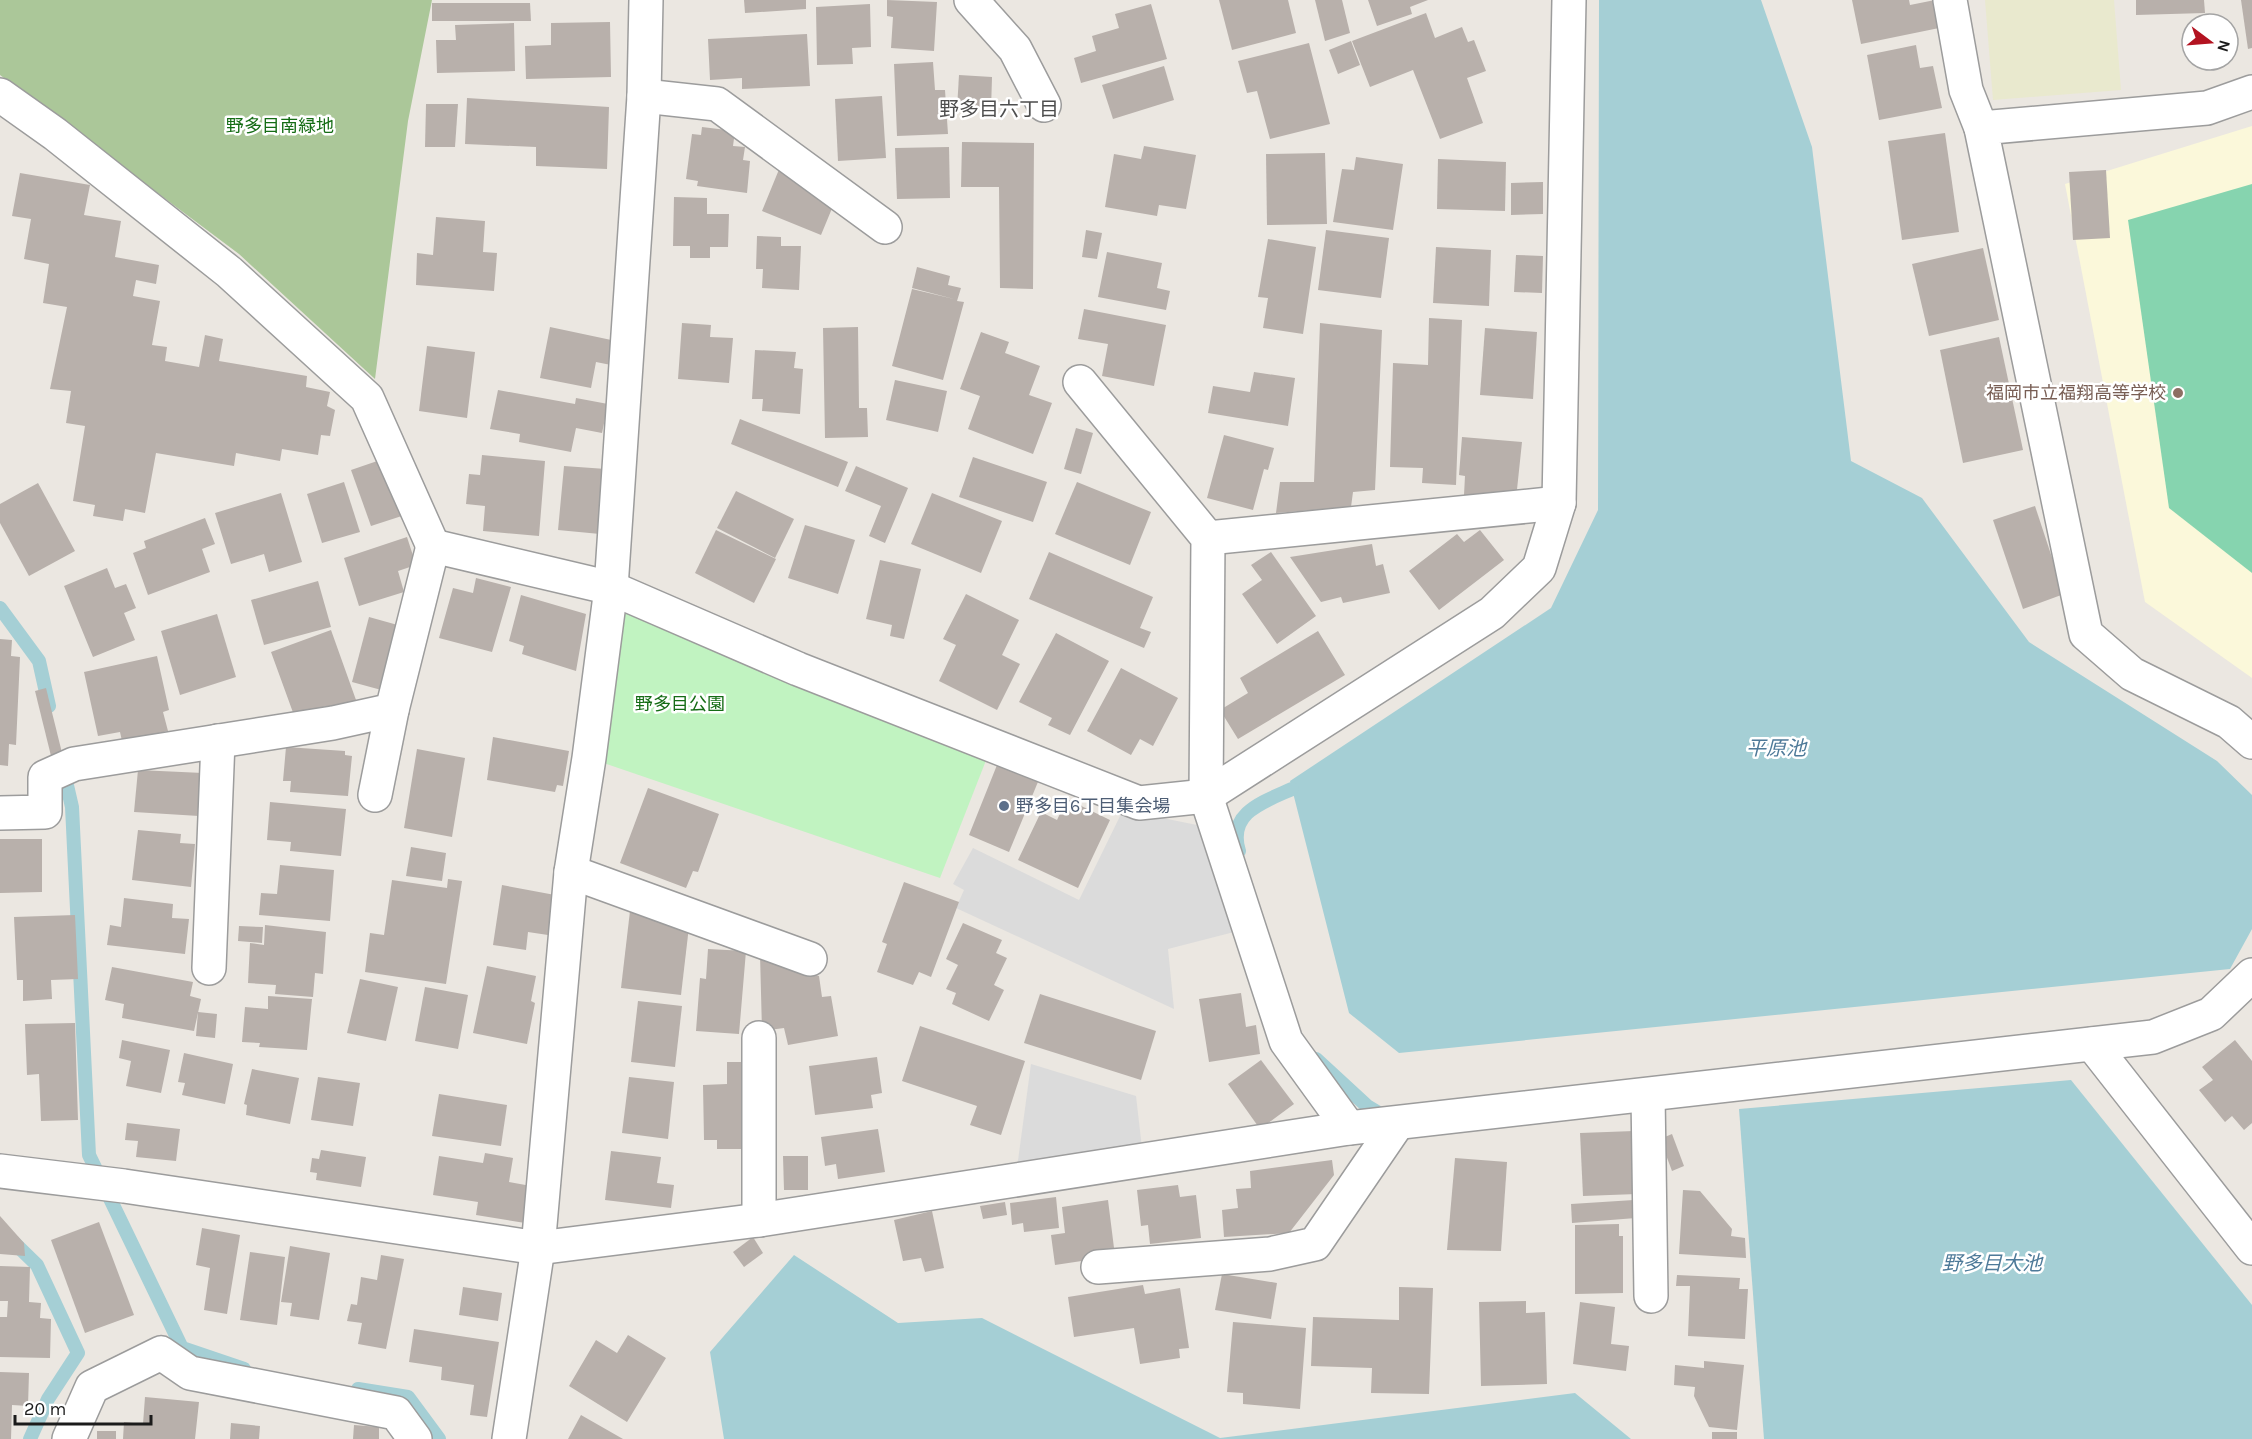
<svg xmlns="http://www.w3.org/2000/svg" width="2252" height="1439" viewBox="0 0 2252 1439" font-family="Karla,'Noto Sans JP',sans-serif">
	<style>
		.education { fill: #fbf8da }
		.farmland { fill: #e9e9ce }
		.forest { fill: #abc799 }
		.park { fill: #c1f3c1 }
		.pitch { fill: #86d4af }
		.parking { fill: #dbdbdb }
		.water { fill: #a5cfd5 }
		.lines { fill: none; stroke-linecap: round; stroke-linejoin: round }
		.stream { stroke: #a5cfd5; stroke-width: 14 }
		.building { fill: #b8b0ab }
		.minor-casing { stroke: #9c9c9c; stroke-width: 36 }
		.minor { stroke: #fff; stroke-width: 33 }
		.education-dot { fill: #8d6e63; stroke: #fff; stroke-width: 2 }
		.service-dot { fill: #5c6f8a; stroke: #fff; stroke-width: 2 }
		.labels { text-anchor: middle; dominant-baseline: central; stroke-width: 5; stroke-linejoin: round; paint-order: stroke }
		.park-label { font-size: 18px; fill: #156c15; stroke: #fff }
		.education-label { font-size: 18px; fill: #785e54; stroke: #fff; text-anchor: end }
		.service-label { font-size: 18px; fill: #4e5e75; stroke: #fff; text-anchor: start }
		.neighbourhood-label { font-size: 20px; fill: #4e4e4e; stroke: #fff }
		.water-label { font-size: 20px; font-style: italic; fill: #4e7a99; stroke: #fff }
	</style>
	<rect width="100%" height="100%" fill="#ebe7e1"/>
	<polygon class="education" points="2252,126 2252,678 2145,602 2065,184"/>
	<polygon class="farmland" points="1985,0 2114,0 2121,90 1993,100"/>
	<polygon class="forest" points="0,0 432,0 408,121 375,379 239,254 0,75"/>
	<polygon class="park" points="611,588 992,745 940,878 589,758"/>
	<polygon class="pitch" points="2252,184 2252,573 2169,508 2128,220"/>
	<g class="parking">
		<polygon points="1123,810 1197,825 1234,932 1168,949 1174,1009 956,908 964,890 953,884 973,848 1079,900"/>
		<polygon points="1031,1064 1136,1096 1142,1148 1017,1168"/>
	</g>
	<g class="water">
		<polygon points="1599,0 1761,0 1812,147 1851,461 1922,498 2029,642 2217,761 2252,795 2252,929 2230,969 1399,1053 1349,1013 1290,781 1551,608 1598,510"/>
		<polygon points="2071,1080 2252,1305 2252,1439 1764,1439 1739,1109"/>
		<polygon points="794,1255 898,1323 982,1318 1220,1438 1575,1393 1631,1439 724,1439 710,1352"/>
	</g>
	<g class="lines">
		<g class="stream">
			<polyline points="0,608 39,661 49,706"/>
			<polyline points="63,768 72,807 89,1155 182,1348 244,1369"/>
			<path d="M1239 851C1227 813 1263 802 1292 789"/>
			<polyline points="1316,1059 1367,1106 1377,1112"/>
			<polyline points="0,1229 37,1265 78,1353 48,1399 30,1439"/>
			<polyline points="358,1389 408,1397 439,1439"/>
		</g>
	</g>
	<g class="building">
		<polygon points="744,0 806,0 806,9 745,13"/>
		<polygon points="887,0 937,2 934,51 891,48 893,17 887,16"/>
		<polygon points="1219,0 1288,0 1296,33 1232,50"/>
		<polygon points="1315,0 1342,0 1350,33 1325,41"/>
		<polygon points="1368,0 1428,0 1410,7 1412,14 1377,26"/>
		<polygon points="1852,0 1909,0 1910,5 1935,0 1944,27 1861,44"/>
		<polygon points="2136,0 2204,0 2205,13 2136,15"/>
		<polygon points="2241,0 2252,0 2252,48 2248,49"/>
		<polygon points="432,3 530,3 531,21 432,21"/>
		<polygon points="870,4 871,47 852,48 853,64 817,65 816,7"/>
		<polygon points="1151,4 1167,59 1081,83 1074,58 1096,51 1092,36 1119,28 1115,14"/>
		<polygon points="1426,13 1435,38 1462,27 1468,42 1474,40 1486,71 1467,78 1483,123 1440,139 1413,70 1370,87 1352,41"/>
		<polygon points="610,22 611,77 526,79 525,46 551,45 551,23"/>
		<polygon points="514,23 515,71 437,73 436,40 456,40 455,25"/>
		<polygon points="807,34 810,86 742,89 742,78 710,80 708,39"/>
		<polygon points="1351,41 1360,65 1338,74 1329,50"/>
		<polygon points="1309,43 1330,124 1270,139 1257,91 1247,93 1238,61"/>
		<polygon points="1916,45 1920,68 1933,66 1942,108 1879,120 1867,55"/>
		<polygon points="933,62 935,90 945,90 948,134 897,136 894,64"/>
		<polygon points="1164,66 1174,100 1113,119 1102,85"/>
		<polygon points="959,75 992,77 991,110 957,109"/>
		<polygon points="882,96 886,158 838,161 835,99"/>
		<polygon points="467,98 609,107 607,169 536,166 536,147 465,144"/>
		<polygon points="426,104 458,104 455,147 425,147"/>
		<polygon points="702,127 735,131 733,146 745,147 743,160 750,161 747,193 697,186 698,181 686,179 692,134 701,135"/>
		<polygon points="1945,133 1959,232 1902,240 1888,141"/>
		<polygon points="962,142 1034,143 1033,289 1000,288 999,187 961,187"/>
		<polygon points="1144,146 1196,155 1186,209 1159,205 1157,216 1105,207 1114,154 1141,159"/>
		<polygon points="949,147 950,198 897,199 895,148"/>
		<polygon points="1325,153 1327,224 1267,225 1266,154"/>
		<polygon points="1356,157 1403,164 1393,230 1333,222 1342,169 1354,170"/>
		<polygon points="1438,159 1506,162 1505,211 1437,209"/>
		<polygon points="780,167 824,185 818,200 833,206 821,235 762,211"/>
		<polygon points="2106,170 2110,238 2073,240 2069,172"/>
		<polygon points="20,173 90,185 84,215 121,221 115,257 159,265 156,284 136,280 133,296 160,301 152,345 167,347 165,361 199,367 205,335 223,339 219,361 307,376 306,387 330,392 327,406 335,410 330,436 321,435 318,455 282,449 280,461 236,453 234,466 156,453 145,513 125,509 123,521 93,516 95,505 73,501 85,426 66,423 71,391 50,389 67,307 43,303 49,264 24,259 31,219 12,216"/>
		<polygon points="1543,182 1543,214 1511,215 1511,183"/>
		<polygon points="674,197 707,198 707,214 729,214 728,247 710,247 710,258 690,258 690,246 673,246"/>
		<polygon points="436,217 485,221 483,252 497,253 494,291 416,285 417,253 433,255"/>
		<polygon points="1086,230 1102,233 1097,259 1082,257"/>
		<polygon points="1326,230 1389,238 1381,298 1318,290"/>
		<polygon points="757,236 781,237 781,246 801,246 799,290 762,288 763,269 756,269"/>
		<polygon points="1268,239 1316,247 1303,334 1263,328 1268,298 1258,297"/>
		<polygon points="1436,247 1491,250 1489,306 1433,303"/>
		<polygon points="1983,248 1999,320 1929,336 1912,264"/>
		<polygon points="1107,252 1162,263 1157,288 1170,291 1166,310 1098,297"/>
		<polygon points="1516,255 1543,256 1542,293 1514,292"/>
		<polygon points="917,267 950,276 948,285 961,288 957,301 964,302 943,380 892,366 912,289 954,299 912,288"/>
		<polygon points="1084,309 1166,325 1154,386 1102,376 1108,344 1078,339"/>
		<polygon points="1429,318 1462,320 1456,485 1422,483 1423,468 1390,467 1393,363 1428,365"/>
		<polygon points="682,323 711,325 710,337 733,338 729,383 678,379"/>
		<polygon points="1320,323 1382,330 1375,490 1353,492 1351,507 1276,513 1280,482 1314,482"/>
		<polygon points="550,327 616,341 611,365 596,362 591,388 540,378"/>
		<polygon points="858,327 859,408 867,408 868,437 825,438 823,328"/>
		<polygon points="1485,328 1537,332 1533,399 1480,395"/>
		<polygon points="981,332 1009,342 1005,353 1040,366 1029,395 1052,403 1033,454 968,429 980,396 960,389"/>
		<polygon points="1999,337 2023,450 1963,463 1940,350"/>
		<polygon points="427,346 475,352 467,418 419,411"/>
		<polygon points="755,350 796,352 794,368 803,369 800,414 762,411 763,399 752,399"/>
		<polygon points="1254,372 1295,378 1288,426 1208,413 1213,386 1250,392"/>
		<polygon points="895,380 947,391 938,432 886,420"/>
		<polygon points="498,390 575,404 576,398 608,404 602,433 576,428 571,452 519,442 520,434 490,429"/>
		<polygon points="740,419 848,462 838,487 731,444"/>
		<polygon points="1076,428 1093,433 1081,474 1064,469"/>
		<polygon points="1224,435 1274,448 1268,470 1264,469 1253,510 1207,498"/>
		<polygon points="1462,437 1522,442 1516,499 1464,495 1465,476 1459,475"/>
		<polygon points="482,455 545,461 539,536 483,531 485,506 466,504 469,474 480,475"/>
		<polygon points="392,456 411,513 371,526 351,470"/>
		<polygon points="973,457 1047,482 1033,522 959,497"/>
		<polygon points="564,466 606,469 600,534 558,530"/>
		<polygon points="856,466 908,488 885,543 869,536 881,506 845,491"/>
		<polygon points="344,482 360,532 322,543 307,494"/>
		<polygon points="1077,482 1151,512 1130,565 1055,534"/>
		<polygon points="38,483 75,551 29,576 0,523 0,504"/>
		<polygon points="736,491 794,519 775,558 717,528"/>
		<polygon points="281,493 302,562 269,572 264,554 231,564 215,513"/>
		<polygon points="932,493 1002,521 981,573 911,544"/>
		<polygon points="2035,506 2064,594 2023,609 1993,520"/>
		<polygon points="205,518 215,544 202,549 210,572 148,595 133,553 146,548 144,541"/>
		<polygon points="805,525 855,540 838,594 788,578"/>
		<polygon points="716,530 776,559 754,603 695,573"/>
		<polygon points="1480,530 1504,560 1439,610 1409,571 1457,534 1464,542"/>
		<polygon points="407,537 416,565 398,571 404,592 359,606 344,558"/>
		<polygon points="1372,544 1376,566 1383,564 1390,593 1343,603 1341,597 1321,602 1290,557"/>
		<polygon points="1049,552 1153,597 1140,628 1151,632 1144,648 1029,599"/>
		<polygon points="1271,552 1316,616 1277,644 1242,594 1262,580 1251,565"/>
		<polygon points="880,560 921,569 904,639 890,636 892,625 866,619"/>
		<polygon points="107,568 115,588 126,584 136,608 124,613 135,640 93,657 64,586"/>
		<polygon points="476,578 511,587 492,652 439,638 453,588 473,593"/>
		<polygon points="318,581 331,627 264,645 251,600"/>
		<polygon points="966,594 1019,620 1002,655 1020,664 997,710 939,681 956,645 943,639"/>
		<polygon points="521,595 586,614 576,671 522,654 524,646 509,641"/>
		<polygon points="217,614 236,677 180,695 161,631"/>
		<polygon points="369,617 412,629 385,691 352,682"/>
		<polygon points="331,630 356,700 329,711 326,706 295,718 271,652"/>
		<polygon points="1318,631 1345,675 1238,739 1220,710 1248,693 1240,678"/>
		<polygon points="1056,633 1109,661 1070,735 1048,725 1052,718 1019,702"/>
		<polygon points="0,639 12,640 11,656 20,657 16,745 9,744 8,766 0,765"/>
		<polygon points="157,656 169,710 163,712 168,731 122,741 120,732 98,736 84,672"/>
		<polygon points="1121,668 1178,698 1153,746 1140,739 1131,755 1087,731"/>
		<polygon points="46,688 63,757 52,760 35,691"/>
		<polygon points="493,737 569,751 563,786 557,785 555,792 487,780"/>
		<polygon points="286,747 345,751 345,755 352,756 348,796 290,792 291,781 283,781"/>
		<polygon points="417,749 465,758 452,837 404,828"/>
		<polygon points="999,760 1040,777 1009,852 969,835"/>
		<polygon points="138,770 203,773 199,816 134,812"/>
		<polygon points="648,788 719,814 698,872 693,871 686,888 620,863"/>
		<polygon points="1067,799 1110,820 1078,888 1018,860 1041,812 1057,820"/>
		<polygon points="270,802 346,809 341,856 290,851 291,842 267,840"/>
		<polygon points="138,830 181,834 180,843 195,844 191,887 132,880"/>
		<polygon points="0,839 42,839 42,892 0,893"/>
		<polygon points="411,847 446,853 442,881 406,876"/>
		<polygon points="280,865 334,870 330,921 259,915 261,893 277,894"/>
		<polygon points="448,879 462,881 446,984 365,972 370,933 384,935 392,880 447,888"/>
		<polygon points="904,882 959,902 931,977 919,972 913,985 877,972 887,944 882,942"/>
		<polygon points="502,885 555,895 548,935 528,932 526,950 493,945"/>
		<polygon points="124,898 173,904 172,918 189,919 185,954 107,945 110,925 121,927"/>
		<polygon points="630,911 690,918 681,995 621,988"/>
		<polygon points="75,915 78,979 51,980 52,999 23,1001 23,980 17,980 14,917"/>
		<polygon points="963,923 1002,940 996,953 1007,958 994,985 1004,990 989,1021 952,1004 956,993 946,989 958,965 946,959"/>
		<polygon points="265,925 326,932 323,974 315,973 313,997 275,994 276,985 248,983 250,943 264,945"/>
		<polygon points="239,926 263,927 262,943 238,941"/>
		<polygon points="708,949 746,951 739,1034 696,1031 700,978 706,979"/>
		<polygon points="760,954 819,976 822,997 831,996 838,1036 788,1045 784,1028 762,1031"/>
		<polygon points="487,966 536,976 531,1001 535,1003 527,1044 473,1033"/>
		<polygon points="112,967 193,982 190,996 201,999 194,1031 122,1018 124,1004 105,1000"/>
		<polygon points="360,979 398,987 386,1041 347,1033"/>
		<polygon points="425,987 468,995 458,1049 415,1041"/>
		<polygon points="1241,993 1246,1027 1256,1025 1260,1054 1209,1062 1199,999"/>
		<polygon points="1040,994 1156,1031 1141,1080 1024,1043"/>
		<polygon points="268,996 312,999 307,1050 259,1047 260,1043 242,1042 245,1007 268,1009"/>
		<polygon points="638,1001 682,1006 675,1067 631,1062"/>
		<polygon points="198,1012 217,1014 215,1038 196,1036"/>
		<polygon points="75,1023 78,1120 41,1121 39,1074 27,1075 25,1024"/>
		<polygon points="920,1026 1025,1061 1001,1135 970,1125 977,1106 902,1081"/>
		<polygon points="122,1040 170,1050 161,1093 126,1086 131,1061 119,1058"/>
		<polygon points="2235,1040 2252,1061 2252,1123 2244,1130 2232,1116 2225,1122 2199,1090 2213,1080 2202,1067"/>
		<polygon points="184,1053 233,1064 225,1104 182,1095 185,1083 178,1082"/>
		<polygon points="877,1057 882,1093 871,1095 873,1108 815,1115 809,1066"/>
		<polygon points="1261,1060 1294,1104 1260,1129 1228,1084"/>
		<polygon points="727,1062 757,1062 757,1149 717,1149 717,1140 704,1140 703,1085 727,1084"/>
		<polygon points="252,1069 299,1078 290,1124 246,1115 247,1105 244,1104"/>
		<polygon points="318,1077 360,1083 353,1126 311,1120"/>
		<polygon points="629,1077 674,1082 668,1139 622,1133"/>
		<polygon points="439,1094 507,1105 501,1146 432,1136"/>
		<polygon points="127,1123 180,1129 176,1161 136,1157 138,1141 125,1140"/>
		<polygon points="878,1129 885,1172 838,1179 836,1164 825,1166 821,1137"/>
		<polygon points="1634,1131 1637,1194 1583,1196 1580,1133"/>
		<polygon points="1672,1134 1684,1166 1672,1171 1660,1139"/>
		<polygon points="321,1150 366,1157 361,1187 316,1180 317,1173 310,1172 312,1158 319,1159"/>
		<polygon points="611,1151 661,1157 657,1183 674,1185 671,1208 605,1200"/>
		<polygon points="485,1153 513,1158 509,1182 531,1186 525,1223 476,1215 478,1202 433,1195 439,1156 483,1163"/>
		<polygon points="783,1156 808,1156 808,1190 784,1190"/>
		<polygon points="1455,1158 1507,1162 1501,1251 1447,1250"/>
		<polygon points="1332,1160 1334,1175 1289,1233 1224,1237 1222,1210 1238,1208 1236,1189 1251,1188 1250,1171"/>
		<polygon points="1178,1185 1180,1197 1196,1195 1201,1238 1150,1244 1148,1225 1141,1226 1137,1190"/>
		<polygon points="1683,1190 1700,1191 1732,1229 1731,1236 1745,1238 1746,1258 1679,1254"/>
		<polygon points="1056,1197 1059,1228 1024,1232 1023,1223 1012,1225 1010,1203"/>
		<polygon points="1108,1200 1115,1256 1055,1265 1051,1235 1065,1233 1062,1207"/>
		<polygon points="1634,1200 1636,1218 1572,1223 1571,1204"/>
		<polygon points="1005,1202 1007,1215 983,1219 980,1206"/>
		<polygon points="932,1211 944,1268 925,1272 921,1258 903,1261 894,1220"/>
		<polygon points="0,1216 24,1243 25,1256 0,1254"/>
		<polygon points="99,1222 134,1315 85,1333 51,1240"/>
		<polygon points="1619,1224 1619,1236 1623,1236 1623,1293 1575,1294 1575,1225"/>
		<polygon points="202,1228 240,1235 227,1314 204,1310 210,1268 196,1265"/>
		<polygon points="753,1237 763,1253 744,1267 733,1252"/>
		<polygon points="290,1246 330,1253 319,1320 290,1316 292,1303 281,1302"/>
		<polygon points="250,1252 285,1257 277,1325 240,1320"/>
		<polygon points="381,1255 404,1259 386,1349 358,1344 362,1323 347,1321 351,1304 357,1305 361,1277 377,1280"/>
		<polygon points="0,1266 30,1267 29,1302 41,1303 40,1318 51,1319 50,1358 0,1357 0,1317 7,1317 8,1301 0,1301"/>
		<polygon points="1222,1274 1277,1283 1271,1319 1215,1310"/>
		<polygon points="1677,1275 1740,1278 1739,1289 1748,1289 1745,1339 1688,1336 1690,1286 1676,1286"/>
		<polygon points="1143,1285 1145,1294 1180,1288 1189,1348 1179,1349 1180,1358 1140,1364 1134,1328 1074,1337 1068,1297"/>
		<polygon points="463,1287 502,1293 498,1321 459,1315"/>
		<polygon points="1399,1287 1433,1288 1429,1394 1371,1393 1372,1368 1311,1366 1313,1317 1399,1320"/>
		<polygon points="1526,1301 1526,1313 1545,1312 1547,1384 1481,1386 1479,1302"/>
		<polygon points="1580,1302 1615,1307 1611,1344 1629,1346 1626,1371 1573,1364"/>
		<polygon points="1233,1322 1306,1328 1300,1409 1243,1404 1243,1393 1227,1392"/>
		<polygon points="414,1329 499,1342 487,1417 470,1415 474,1385 441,1380 442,1367 409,1362"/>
		<polygon points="628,1335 666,1358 627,1422 569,1386 596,1340 617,1353"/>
		<polygon points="1704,1361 1744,1365 1737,1430 1709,1427 1694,1396 1695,1387 1674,1385 1675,1365 1704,1368"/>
		<polygon points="0,1372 29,1373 28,1406 12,1405 11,1439 0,1439"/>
		<polygon points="145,1397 199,1402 195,1439 123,1439 124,1422 143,1424"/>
		<polygon points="581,1415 623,1439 568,1439"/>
		<polygon points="231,1423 260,1426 259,1439 230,1439"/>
		<polygon points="354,1425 379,1427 379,1439 353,1439"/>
		<rect x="97" y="1431" width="19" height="8"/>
		<rect x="1712" y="1432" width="25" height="7"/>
	</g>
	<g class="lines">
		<g class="minor-casing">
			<g id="minor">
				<polyline points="971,0 1015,49 1044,105"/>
				<polyline points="1950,0 1966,90 1981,128"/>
				<polyline points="2252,92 2207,108 1981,128 2086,634 2132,674 2229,722 2252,742"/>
				<polyline points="0,95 55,134 229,272 367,398 433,546"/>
				<polyline points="644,96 717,104 885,227"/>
				<polyline points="1080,382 1208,538 1206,796 1286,1041 1349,1128"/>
				<polyline points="1208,538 1559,503"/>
				<polyline points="375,795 392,710"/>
				<polyline points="0,813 45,812 45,777 74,764 333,723 392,710 433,546 611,588 798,669 1139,803 1206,796 1492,613 1539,568 1559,503 1569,0"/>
				<polyline points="571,872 810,959"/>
				<polyline points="209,968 218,741"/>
				<polyline points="2092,1044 2252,1248"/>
				<polyline points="1648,1095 1651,1296"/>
				<polyline points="0,1171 124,1186 538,1248 759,1220 1349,1128 2153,1037 2211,1014 2252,975"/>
				<polyline points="759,1220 759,1038"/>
				<polyline points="1098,1267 1270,1254 1315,1244 1397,1124"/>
				<polyline points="69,1439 92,1387 161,1353 190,1373 396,1413 415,1439"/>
				<polyline points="509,1439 538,1248 571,872 589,758 611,588 644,96 646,0"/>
			</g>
		</g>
		<use href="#minor" class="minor"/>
	</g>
	<circle class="education-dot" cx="2178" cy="393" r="6"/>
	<circle class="service-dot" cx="1004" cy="806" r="6"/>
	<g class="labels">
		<g class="park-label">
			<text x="280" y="126">野多目南緑地</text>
			<text x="680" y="704">野多目公園</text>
		</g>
		<g class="education-label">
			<text x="2166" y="393">福岡市立福翔高等学校</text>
		</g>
		<g class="service-label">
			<text x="1016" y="806">野多目6丁目集会場</text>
		</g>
		<g class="neighbourhood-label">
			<text x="999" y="109">野多目六丁目</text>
		</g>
		<g class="water-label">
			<text x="1776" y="748">平原池</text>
			<text x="1992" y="1263">野多目大池</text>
		</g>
	</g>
	<g transform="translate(2210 42) rotate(106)"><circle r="28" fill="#ffffff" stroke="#a4a4a4" stroke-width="1.5"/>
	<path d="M0-4.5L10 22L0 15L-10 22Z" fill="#b31321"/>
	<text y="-9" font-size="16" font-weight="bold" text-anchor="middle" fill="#1b1b1b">N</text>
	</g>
	<path d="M15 1415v9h136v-9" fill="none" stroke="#1b1b1b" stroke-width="3"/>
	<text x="24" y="1415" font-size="18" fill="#1b1b1b" stroke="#ffffff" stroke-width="4.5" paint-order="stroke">20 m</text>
</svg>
